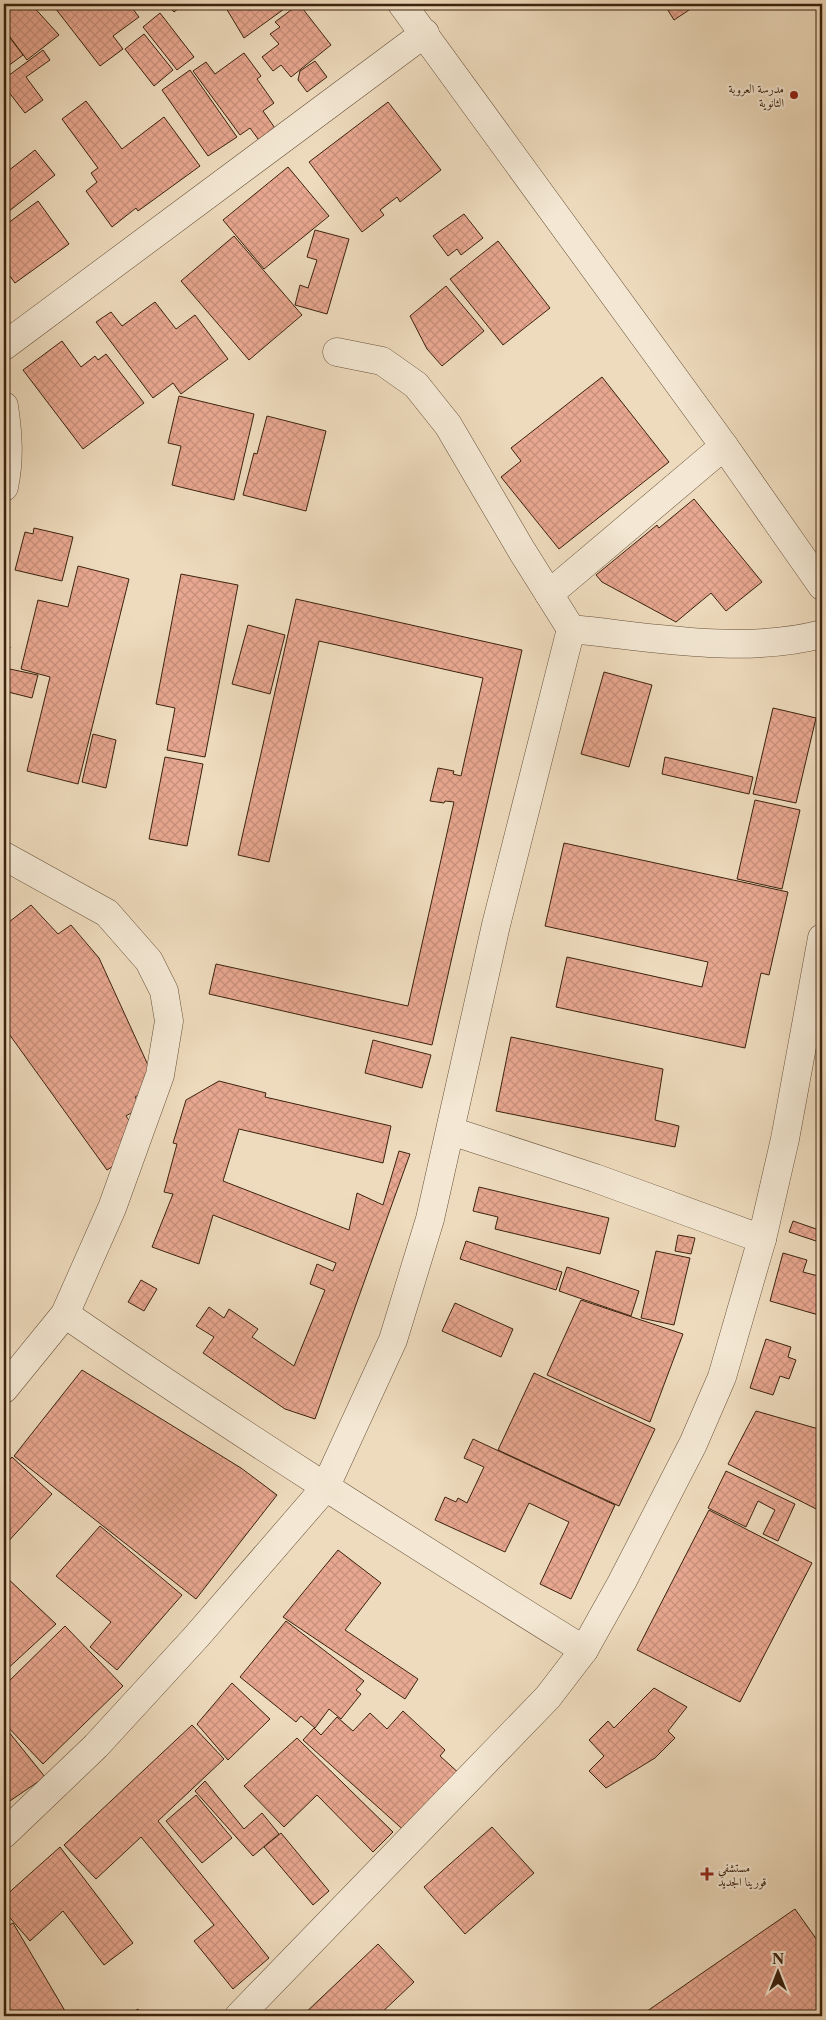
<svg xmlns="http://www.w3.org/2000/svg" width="826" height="2020" viewBox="0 0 826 2020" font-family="'Libre Caslon Text',Amiri,serif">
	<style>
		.building { fill: url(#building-cross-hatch); stroke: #3c230e }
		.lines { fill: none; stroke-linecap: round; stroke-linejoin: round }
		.minor-casing { stroke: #68513a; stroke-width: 29 }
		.minor { stroke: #f4e8d4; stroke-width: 28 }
		.poi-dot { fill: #8f2418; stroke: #f4e8d4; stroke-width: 2 }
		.labels { text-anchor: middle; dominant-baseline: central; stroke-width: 4.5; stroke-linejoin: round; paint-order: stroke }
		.poi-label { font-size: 12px; fill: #3c230e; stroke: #f4e8d4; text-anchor: end }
	</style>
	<defs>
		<pattern id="building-cross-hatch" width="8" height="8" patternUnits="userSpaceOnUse" patternTransform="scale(1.25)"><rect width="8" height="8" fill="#e8a790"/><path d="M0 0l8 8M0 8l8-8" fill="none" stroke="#c88f7b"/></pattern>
	</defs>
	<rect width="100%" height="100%" fill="#eedbbd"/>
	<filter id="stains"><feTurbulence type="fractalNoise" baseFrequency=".004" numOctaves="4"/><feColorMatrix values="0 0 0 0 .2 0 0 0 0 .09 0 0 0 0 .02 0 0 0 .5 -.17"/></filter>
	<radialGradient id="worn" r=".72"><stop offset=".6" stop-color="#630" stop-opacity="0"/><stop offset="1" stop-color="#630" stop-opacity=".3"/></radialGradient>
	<g class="building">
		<polygon points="4,4 31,4 59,35 27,60 4,29"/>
		<polygon points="52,4 129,4 139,17 113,36 123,49 100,66"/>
		<polygon points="167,4 184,4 174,12"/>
		<polygon points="231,4 291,4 244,38 226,8"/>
		<polygon points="299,4 331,45 291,77 281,65 273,71 262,57 279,44 270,34 280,27 275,22"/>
		<polygon points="664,4 698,4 674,20"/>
		<polygon points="160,13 194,57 177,70 143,27"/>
		<polygon points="4,30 23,55 4,69"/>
		<polygon points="144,34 173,70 154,86 125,49"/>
		<polygon points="43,50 50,60 26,77 43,100 25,113 4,86 4,79"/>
		<polygon points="244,53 261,76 257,79 274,103 263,111 277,131 261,143 250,128 240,135 193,71 206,62 215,74"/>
		<polygon points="315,61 327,77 307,92 298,80 300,71"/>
		<polygon points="190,70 237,137 208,156 162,90"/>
		<polygon points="86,101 122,149 164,117 200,166 138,211 136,208 112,227 86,191 97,182 91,173 98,168 62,119"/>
		<polygon points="388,102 441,170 400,202 397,197 380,210 384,215 362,232 309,162"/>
		<polygon points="35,150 55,175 4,215 4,165 8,171"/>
		<polygon points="288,167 329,216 264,269 223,220"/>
		<polygon points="38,201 69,244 15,283 4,268 4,226"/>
		<polygon points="464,214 483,238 461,255 457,249 448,256 433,236"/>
		<polygon points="315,230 349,239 327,314 295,305 300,285 308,288 317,260 307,257"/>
		<polygon points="234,236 302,315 249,360 181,281"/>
		<polygon points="498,241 550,308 503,345 450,279"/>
		<polygon points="446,286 484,331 442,366 427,349 410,316"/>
		<polygon points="155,302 176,329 195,315 228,359 181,394 173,383 153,398 96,322 111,312 122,326"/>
		<polygon points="62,341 81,367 95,356 98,360 106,354 144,403 83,449 23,370"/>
		<polygon points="602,377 669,462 559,549 501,477 521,461 511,448"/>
		<polygon points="179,396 254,414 234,500 172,485 181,446 168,443"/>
		<polygon points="267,416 326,431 306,511 243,495 254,453 257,454"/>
		<polygon points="694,499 762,582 726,611 711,593 676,622 602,582 596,575 657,525 659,528"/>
		<polygon points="34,528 73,537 62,581 15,570 25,532 33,534"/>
		<polygon points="78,566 129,579 78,784 27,771 50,677 21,669 38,600 68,607"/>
		<polygon points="181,574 238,585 205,757 167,750 175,708 156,704"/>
		<polygon points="296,599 522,650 432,1045 209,994 216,964 408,1006 454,802 445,801 444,803 430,801 438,768 454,771 453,774 461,776 483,678 319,641 269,862 238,855"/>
		<polygon points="248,625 285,635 270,694 232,684"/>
		<polygon points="4,646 10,647 5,668 38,675 32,698 4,691"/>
		<polygon points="604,672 652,685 629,767 581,754"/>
		<polygon points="773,708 816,718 796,803 753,794"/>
		<polygon points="93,734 116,740 106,788 82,782"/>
		<polygon points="165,757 203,764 187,846 149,839"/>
		<polygon points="665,757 753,777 749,794 662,774"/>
		<polygon points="755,800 800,810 782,889 737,879"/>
		<polygon points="564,843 788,892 769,975 761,973 745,1048 556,1007 567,957 702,987 708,962 545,926"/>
		<polygon points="31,905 58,934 71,925 99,958 153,1076 147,1090 135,1097 141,1107 126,1116 137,1132 121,1143 129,1156 107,1170 4,1027 4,924 5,925"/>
		<polygon points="511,1037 663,1069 655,1120 679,1126 675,1147 496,1111"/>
		<polygon points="373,1040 431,1055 422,1088 365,1073"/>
		<polygon points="219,1081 266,1093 265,1097 391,1126 383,1163 239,1129 223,1181 349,1230 357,1193 383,1205 399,1151 410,1154 315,1419 285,1409 203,1353 214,1337 196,1326 209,1307 224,1318 229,1309 258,1329 252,1337 294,1366 325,1290 310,1284 317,1264 333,1271 336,1263 213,1215 199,1264 152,1247 173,1194 164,1192 177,1144 173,1143 186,1100"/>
		<polygon points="479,1187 609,1218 600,1254 495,1229 498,1217 473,1211"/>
		<polygon points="793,1221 822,1231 819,1242 789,1232"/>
		<polygon points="678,1235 695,1238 691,1254 675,1251"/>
		<polygon points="466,1241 562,1272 556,1290 460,1259"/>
		<polygon points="656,1251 690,1258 674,1325 641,1318"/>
		<polygon points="783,1253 807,1260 803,1272 822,1277 822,1316 770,1301"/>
		<polygon points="567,1267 639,1291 631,1316 559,1291"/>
		<polygon points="141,1280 157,1289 144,1311 128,1302"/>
		<polygon points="581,1300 683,1334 650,1422 547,1375"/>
		<polygon points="455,1303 513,1329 501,1357 442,1331"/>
		<polygon points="766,1339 791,1347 788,1357 796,1360 789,1379 780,1376 773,1395 750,1388"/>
		<polygon points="82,1370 241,1468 277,1495 196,1599 14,1456"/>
		<polygon points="534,1373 655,1429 619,1506 498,1450"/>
		<polygon points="756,1411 822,1430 822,1512 728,1464"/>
		<polygon points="473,1439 615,1505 571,1599 540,1584 569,1522 529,1503 505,1552 435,1520 445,1497 456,1502 458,1498 467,1503 484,1467 464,1458"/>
		<polygon points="12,1457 52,1494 4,1546 4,1466"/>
		<polygon points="726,1471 795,1504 778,1541 763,1534 775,1510 758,1501 746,1527 708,1508"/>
		<polygon points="709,1510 812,1563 740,1702 637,1650"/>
		<polygon points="100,1526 182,1595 117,1670 90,1647 111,1622 56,1576"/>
		<polygon points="338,1550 381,1583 345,1630 418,1679 405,1699 283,1617"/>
		<polygon points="4,1575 56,1624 4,1672"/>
		<polygon points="286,1621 364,1681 356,1690 361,1694 341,1719 329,1709 315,1728 301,1716 296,1722 240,1677"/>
		<polygon points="65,1626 123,1686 43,1764 4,1723 4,1686"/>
		<polygon points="232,1683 270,1719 228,1760 197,1724"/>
		<polygon points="654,1688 687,1707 668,1731 675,1738 655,1758 606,1788 589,1771 604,1756 589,1740 608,1721 614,1728"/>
		<polygon points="403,1711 445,1750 440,1756 461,1775 408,1834 303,1740 314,1728 321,1735 337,1717 353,1731 370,1713 387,1729"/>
		<polygon points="192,1725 224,1759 158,1821 269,1958 233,1989 194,1941 214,1925 141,1837 96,1879 64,1845"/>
		<polygon points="4,1726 45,1777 4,1805"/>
		<polygon points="297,1738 393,1832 373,1852 317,1795 284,1827 244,1786"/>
		<polygon points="205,1781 244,1829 262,1813 279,1834 253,1856 195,1791"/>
		<polygon points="196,1795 232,1838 202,1863 166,1821"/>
		<polygon points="492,1827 534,1873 465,1934 424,1887"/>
		<polygon points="281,1833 329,1891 313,1905 264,1847"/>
		<polygon points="60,1847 133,1943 104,1965 63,1911 30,1941 4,1911 4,1897"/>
		<polygon points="795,1909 822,1947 822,2016 640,2016"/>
		<polygon points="13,1923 68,2016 4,2016 4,1928"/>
		<polygon points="378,1944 414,1982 378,2016 302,2016"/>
		<polygon points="138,2009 143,2016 127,2016"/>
	</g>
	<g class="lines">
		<g class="minor-casing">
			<g id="minor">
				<polyline points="402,4 724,446 822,586"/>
				<polyline points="4,346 425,33"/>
				<polyline points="337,352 382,361 416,385 448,425 522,551 571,629"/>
				<path d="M4 406C8 433 10 459 4 487"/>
				<polyline points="549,594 724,446"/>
				<polyline points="4,856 107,913 149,961 164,991 169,1021 160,1075 112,1208 65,1314 4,1389"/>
				<polyline points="451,1131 595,1178 762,1239"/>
				<path d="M65 1314C235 1431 409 1541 584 1650"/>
				<path d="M4 1834 96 1746 197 1636 325 1488 393 1340 430 1219 496 925 571 629C652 637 742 655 822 634"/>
				<polyline points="239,2016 548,1697 584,1650 622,1582 693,1444 722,1377 762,1239 785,1139 822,938"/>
			</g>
		</g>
		<use href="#minor" class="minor"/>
	</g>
	<g class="poi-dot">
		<circle cx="794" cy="95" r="5"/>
		<path d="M704.5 1866.5h5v5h5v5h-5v5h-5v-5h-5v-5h5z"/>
	</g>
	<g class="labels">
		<g class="poi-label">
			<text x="784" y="88">مدرسة العروبة<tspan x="784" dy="14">الثانوية</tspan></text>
			<text x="718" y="1867" text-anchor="start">مستشفي<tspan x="718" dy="14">قورينا الجديد</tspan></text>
		</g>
	</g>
	<rect width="826" height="2020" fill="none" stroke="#eedbbd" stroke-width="20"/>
	<rect x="5" y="5" width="816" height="2010" fill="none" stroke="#3c230e" stroke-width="2.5"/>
	<rect x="10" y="10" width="806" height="2000" fill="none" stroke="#3c230e"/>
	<g transform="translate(778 1972)" stroke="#f4e8d4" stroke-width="4" paint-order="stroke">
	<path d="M0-4L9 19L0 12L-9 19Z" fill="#3c230e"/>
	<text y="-8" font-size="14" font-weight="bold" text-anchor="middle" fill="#3c230e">N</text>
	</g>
	<rect width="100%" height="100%" filter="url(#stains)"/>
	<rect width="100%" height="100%" fill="url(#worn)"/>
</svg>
